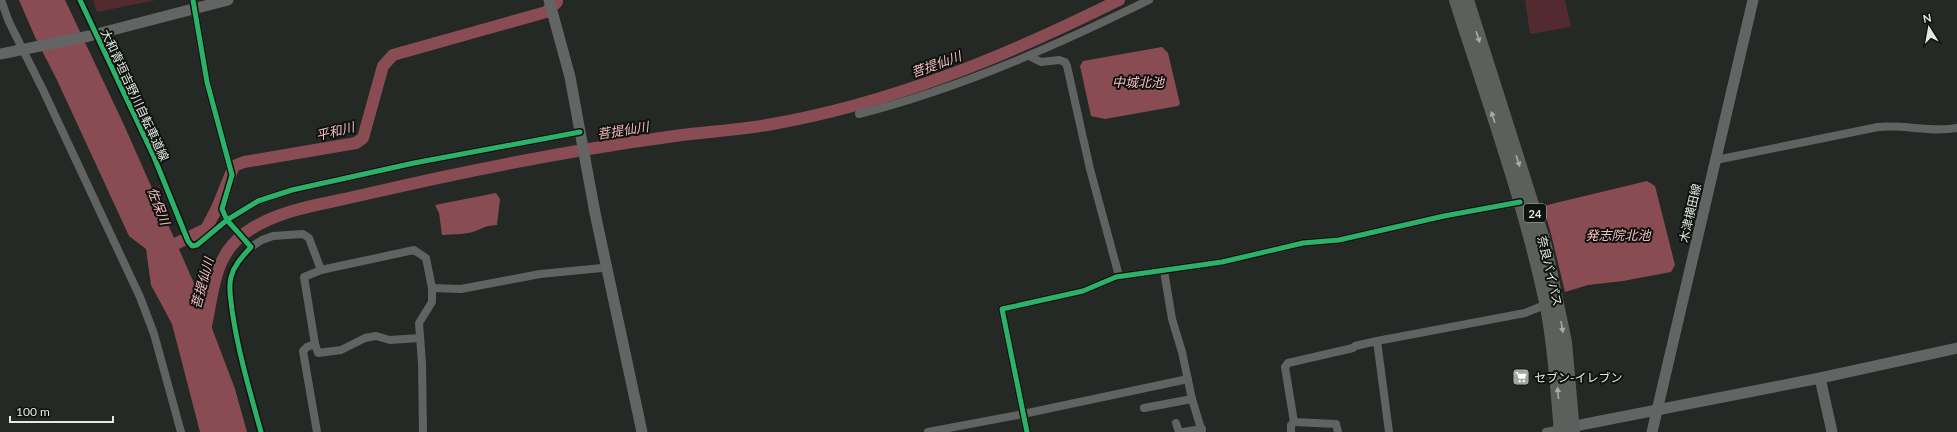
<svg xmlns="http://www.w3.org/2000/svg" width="1957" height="432" viewBox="0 0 1957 432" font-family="Lato,'Noto Sans JP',sans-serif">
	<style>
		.green { fill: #532a2f }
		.water { fill: #8a4c53 }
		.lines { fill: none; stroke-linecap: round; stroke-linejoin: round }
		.river { stroke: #8a4c53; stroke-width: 12 }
		.street { stroke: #606361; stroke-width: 8 }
		.secondary { stroke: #626563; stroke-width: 11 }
		.highway { stroke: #5c605d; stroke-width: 14 }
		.cycleway-casing { stroke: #0e130f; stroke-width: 8 }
		.cycleway { stroke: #2db169; stroke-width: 5 }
		.oneway { fill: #a6aca8 }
		.labels { text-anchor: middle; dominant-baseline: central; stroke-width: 4; stroke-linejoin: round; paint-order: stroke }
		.shield { fill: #0e130f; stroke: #a3aaa5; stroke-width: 1 }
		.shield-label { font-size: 11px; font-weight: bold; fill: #e3eae5 }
		.street-label { font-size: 12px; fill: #e3eae5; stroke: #0e130f }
		.poi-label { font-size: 12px; fill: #e3eae5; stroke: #0e130f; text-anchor: start }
		.water-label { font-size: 13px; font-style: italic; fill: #fabbc1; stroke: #0e130f }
	</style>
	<rect width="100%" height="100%" fill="#242925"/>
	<g class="green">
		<polygon points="93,0 156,0 97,12"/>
		<polygon points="1525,0 1565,0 1571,27 1530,34"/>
	</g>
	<g class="water">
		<polygon points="19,0 65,0 124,125 201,299 235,389 247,432 200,432 172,324 151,285 146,249 129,236 57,80 35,37"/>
		<polygon points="1162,47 1168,53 1180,104 1178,106 1105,119 1091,116 1080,66 1083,61"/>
		<polygon points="1647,181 1655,186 1675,265 1671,272 1623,281 1588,285 1565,292 1551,234 1543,206"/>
		<path d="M496 193 500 199 497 225C486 226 487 226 478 230 468 235 453 234 442 235L439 213 435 205Z"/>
	</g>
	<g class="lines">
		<g class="river">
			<polyline points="168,255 167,248 206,229 217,208 234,166 244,162 356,143 363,138 383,66 393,55 546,12 557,2 557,0"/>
			<path d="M204 334C214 296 211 258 245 233 278 209 324 204 362 195 465 171 570 150 675 136 705 132 737 130 767 125 890 104 1007 56 1119 0"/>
		</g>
		<g class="street">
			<polyline points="1,0 9,22 44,92 140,297 154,334 181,432"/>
			<polyline points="193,0 207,82 232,175 222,209 227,220 251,247 262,240 273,236 303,234 309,238 321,270"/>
			<polyline points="1029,56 1041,62 1059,60 1065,62 1067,66 1090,169 1119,276"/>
			<path d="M859 114C961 88 1055 46 1149 0"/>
			<path d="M1716 160 1878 127C1904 124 1931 133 1957 128"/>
			<polyline points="227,220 258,201 292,190 414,163 580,132"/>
			<polyline points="1164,271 1172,319 1182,352 1192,399 1202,432"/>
			<polyline points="432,288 461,289 540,274 602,268 607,266"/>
			<polyline points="1377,341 1389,432"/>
			<polyline points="315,344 318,353 341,350 365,338 376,336 390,340 420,338"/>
			<polyline points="1144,408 1192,399"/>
			<polyline points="1294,422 1336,424 1338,432"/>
			<polyline points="1176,423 1179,432"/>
			<polyline points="317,432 303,351 307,347 315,344 304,277 321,270 414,250 426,258 432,288 432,302 419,323 422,363 423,432"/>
			<polyline points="928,432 1023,414 1188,379"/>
			<polyline points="1027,432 1002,309 1083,291 1116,277 1222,262 1303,243 1339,240 1444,216 1520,202"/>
			<polyline points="1183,432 1202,429"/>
			<polyline points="1291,432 1291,425 1294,422 1285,367 1288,363 1353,348 1355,346 1377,341 1525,313 1547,304"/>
			<polyline points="1546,432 1561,429"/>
		</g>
		<g class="secondary">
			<polyline points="549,0 570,77 595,213 642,432"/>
			<polyline points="0,54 89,36 228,0"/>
			<polyline points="1820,378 1832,432"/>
			<polyline points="1565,428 1820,378 1957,348"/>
			<polyline points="1652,432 1753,0"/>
		</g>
		<g class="highway">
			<path d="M1456 0C1488 100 1524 200 1546 302 1555 345 1557 389 1561 432"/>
			<polyline points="1467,0 1544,242 1565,342 1573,432"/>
		</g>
		<g class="cycleway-casing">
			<g id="cycleway">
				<polyline points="80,0 154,157 188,241 192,246 197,245 227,220 258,201 292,190 414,163 580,132"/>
				<path d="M193 0 207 82 232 175 222 209 227 220 251 247C243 256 234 265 231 277 228 288 231 299 232 310 238 352 250 392 261 432"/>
				<polyline points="1027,432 1002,309 1083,291 1116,277 1222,262 1303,243 1339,240 1444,216 1520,202"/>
			</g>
		</g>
		<use href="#cycleway" class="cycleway"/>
	</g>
	<defs><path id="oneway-solid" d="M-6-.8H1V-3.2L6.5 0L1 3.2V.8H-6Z"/></defs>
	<g class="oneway">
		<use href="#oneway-solid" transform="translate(1478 37) rotate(72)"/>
		<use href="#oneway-solid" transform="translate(1493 117) rotate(-108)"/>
		<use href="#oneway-solid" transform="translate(1518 161) rotate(72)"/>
		<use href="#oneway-solid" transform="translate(1562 327) rotate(80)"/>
		<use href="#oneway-solid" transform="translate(1558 393) rotate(-95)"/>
	</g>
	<defs>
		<g id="supermarket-square" transform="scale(0.9)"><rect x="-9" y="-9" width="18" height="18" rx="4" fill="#a0a6a2" stroke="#0e130f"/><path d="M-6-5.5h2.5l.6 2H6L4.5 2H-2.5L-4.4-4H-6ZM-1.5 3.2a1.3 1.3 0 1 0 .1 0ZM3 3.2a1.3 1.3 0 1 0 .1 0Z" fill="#fff"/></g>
	</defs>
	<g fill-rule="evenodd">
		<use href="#supermarket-square" x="1521" y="377"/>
	</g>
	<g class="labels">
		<rect class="shield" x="1524" y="204" width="22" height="18" rx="3"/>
		<g class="shield-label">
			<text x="1535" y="213">24</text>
		</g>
		<g class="street-label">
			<text transform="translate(135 95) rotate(65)">大和青垣吉野川自転車道線</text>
			<text transform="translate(1690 213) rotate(-77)">木津横田線</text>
			<text transform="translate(1550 271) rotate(77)">奈良バイパス</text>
		</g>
		<g class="poi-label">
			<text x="1534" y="377">セブン-イレブン</text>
		</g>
		<g class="water-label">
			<text transform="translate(936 64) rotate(-20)">菩提仙川</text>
			<text x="1138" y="82">中城北池</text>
			<text transform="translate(623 130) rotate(-9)">菩提仙川</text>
			<text transform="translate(335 131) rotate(-14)">平和川</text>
			<text transform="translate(159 206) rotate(69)">佐保川</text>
			<text x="1618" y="235">発志院北池</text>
			<text transform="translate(202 283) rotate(-75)">菩提仙川</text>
		</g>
	</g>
	<g transform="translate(1929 28) rotate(349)" stroke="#0e130f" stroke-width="3" paint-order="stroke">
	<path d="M0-3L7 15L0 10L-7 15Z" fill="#e3eae5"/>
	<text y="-6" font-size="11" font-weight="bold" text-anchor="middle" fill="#e3eae5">N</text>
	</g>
	<path d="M10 416v6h103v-6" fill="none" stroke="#e3eae5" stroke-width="2"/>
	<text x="16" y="416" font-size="12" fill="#e3eae5" stroke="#0e130f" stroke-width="3" paint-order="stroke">100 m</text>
</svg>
